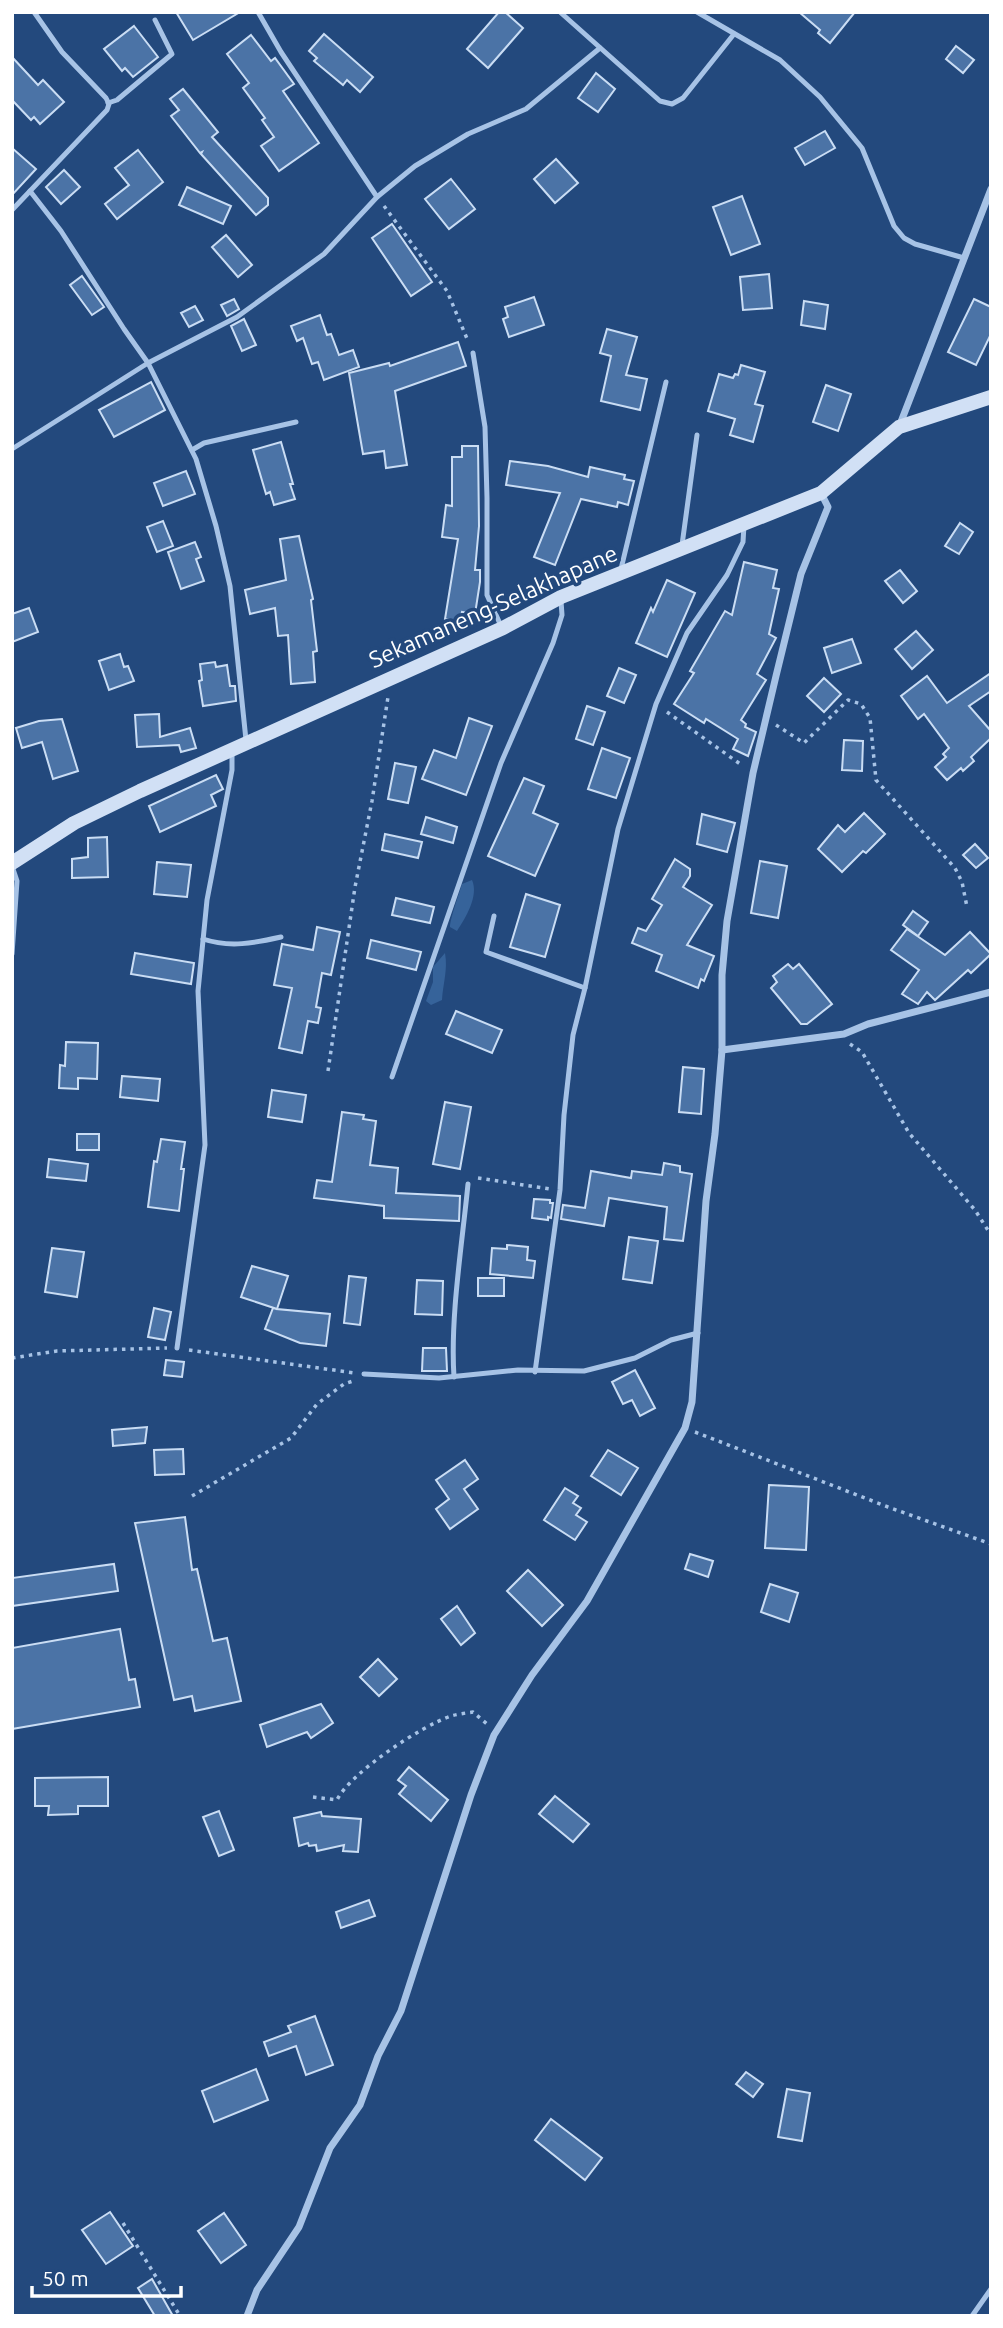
<svg xmlns="http://www.w3.org/2000/svg" width="1003" height="2328" viewBox="0 0 1003 2328" font-family="Ubuntu,sans-serif">
	<style>
		.green { fill: #36639a }
		.building { fill: #4b73a6; stroke: #caddf4; stroke-width: 2 }
		.lines { fill: none; stroke-linecap: round; stroke-linejoin: round }
		.path { stroke: #a7c3e6; stroke-width: 3.5; stroke-dasharray: 3.5 5; stroke-linecap: butt }
		.lane { stroke: #a7c3e6; stroke-width: 5 }
		.street { stroke: #a7c3e6; stroke-width: 7 }
		.secondary { stroke: #d1e0f5; stroke-width: 14 }
		.labels { text-anchor: middle; dominant-baseline: central; stroke-width: 7; stroke-linejoin: round; paint-order: stroke }
		.street-label { font-size: 23px; fill: #fff; stroke: #23497d }
	</style>
	<rect width="100%" height="100%" fill="#23497d"/>
	<g class="green">
		<path d="M472 880C479 896 466 917 457 931L450 927C450 919 459 894 462 884Z"/>
		<path d="M445 953C448 970 443 983 442 1000L431 1005 426 1001 433 982V967Z"/>
	</g>
	<g class="building">
		<polygon points="176,12 240,12 193,40"/>
		<polygon points="499,12 505,12 523,28 488,68 467,49"/>
		<polygon points="799,12 855,12 830,43 818,33 820,30"/>
		<polygon points="134,26 158,57 133,77 125,68 122,71 104,49"/>
		<polygon points="324,34 373,77 360,92 347,80 343,85 314,61 317,58 309,51"/>
		<polygon points="251,35 271,61 275,58 294,84 283,91 319,143 279,171 261,146 274,137 262,120 265,118 243,88 249,83 227,54"/>
		<polygon points="956,46 974,60 963,73 946,59"/>
		<polygon points="12,57 38,85 43,80 64,102 40,124 34,117 31,120 12,100"/>
		<polygon points="596,73 615,89 598,112 578,98"/>
		<polygon points="183,89 218,132 212,137 268,198 268,205 256,215 201,154 202,152 200,153 171,116 179,110 170,99"/>
		<polygon points="825,131 835,148 805,165 795,148"/>
		<polygon points="12,148 36,169 12,195"/>
		<polygon points="138,150 163,182 117,219 105,204 129,185 115,168"/>
		<polygon points="556,159 578,183 555,203 534,179"/>
		<polygon points="64,170 80,187 61,204 46,187"/>
		<polygon points="451,179 475,209 449,229 425,199"/>
		<polygon points="187,187 231,206 223,224 179,205"/>
		<polygon points="742,196 760,244 731,255 713,207"/>
		<polygon points="392,224 432,282 411,296 372,238"/>
		<polygon points="226,235 252,265 238,277 212,247"/>
		<polygon points="769,274 772,308 743,310 740,277"/>
		<polygon points="82,276 104,307 92,315 70,285"/>
		<polygon points="534,297 544,325 509,337 503,319 508,317 505,307"/>
		<polygon points="234,299 239,309 227,316 221,305"/>
		<polygon points="974,299 991,307 991,334 976,365 948,352"/>
		<polygon points="804,301 828,305 825,329 801,325"/>
		<polygon points="195,306 203,320 189,327 181,313"/>
		<polygon points="320,315 327,335 331,334 339,355 353,350 359,367 324,380 318,362 312,364 303,338 297,341 291,326"/>
		<polygon points="244,319 256,345 242,351 231,326"/>
		<polygon points="607,329 637,337 626,375 647,379 640,410 601,401 611,356 600,353"/>
		<polygon points="458,342 466,366 395,391 407,465 386,468 384,451 363,454 349,373 389,363 390,366"/>
		<polygon points="741,365 765,372 755,404 763,406 753,442 730,435 735,419 708,411 719,374 733,378 735,374 738,375"/>
		<polygon points="151,382 165,410 114,437 99,410"/>
		<polygon points="826,385 851,394 838,431 813,422"/>
		<polygon points="281,442 293,484 290,484 295,499 274,505 270,492 266,494 253,450"/>
		<polygon points="462,446 478,446 479,526 475,570 480,570 480,582 475,614 462,612 460,622 445,619 458,539 442,537 446,505 452,506 452,457 462,457"/>
		<polygon points="510,461 548,466 588,477 590,467 625,475 624,479 634,481 628,505 618,502 617,507 581,499 555,565 534,557 560,493 506,485"/>
		<polygon points="186,471 195,494 163,506 154,483"/>
		<polygon points="163,521 173,546 157,552 147,527"/>
		<polygon points="960,523 973,532 959,554 945,546"/>
		<polygon points="299,536 313,599 311,600 317,651 313,652 315,682 291,684 288,635 278,636 275,608 250,614 245,590 286,580 280,539"/>
		<polygon points="195,542 201,557 196,559 204,581 181,589 168,552"/>
		<polygon points="744,562 777,570 773,588 779,589 769,634 776,638 757,674 766,680 741,720 746,724 745,727 756,732 748,756 733,749 738,739 706,719 704,723 674,704 694,673 690,671 725,611 732,615"/>
		<polygon points="900,570 917,591 903,603 885,581"/>
		<polygon points="667,580 695,593 667,657 636,643 651,608 653,612"/>
		<polygon points="29,608 38,632 12,642 12,614"/>
		<polygon points="916,631 933,650 912,669 895,649"/>
		<polygon points="852,639 861,663 832,673 824,648"/>
		<polygon points="120,654 124,667 128,666 134,681 109,690 99,661"/>
		<polygon points="215,662 216,667 227,665 230,686 235,686 236,701 203,706 199,681 202,680 200,664"/>
		<polygon points="619,668 636,675 624,703 607,696"/>
		<polygon points="991,673 991,691 969,706 991,731 991,738 971,757 974,761 963,771 961,768 947,780 935,767 946,757 943,754 949,748 924,714 918,719 901,696 927,676 947,703"/>
		<polygon points="824,678 841,694 824,712 807,696"/>
		<polygon points="587,706 605,712 593,745 576,739"/>
		<polygon points="159,714 160,737 190,728 196,748 181,752 179,745 137,747 135,715"/>
		<polygon points="469,718 492,726 466,795 422,779 434,750 456,758"/>
		<polygon points="62,719 78,771 53,779 42,742 22,748 16,728 39,721"/>
		<polygon points="844,740 863,741 862,771 842,770"/>
		<polygon points="602,748 630,758 616,798 588,789"/>
		<polygon points="395,763 416,767 408,803 388,799"/>
		<polygon points="216,775 223,789 211,795 216,806 160,832 149,806"/>
		<polygon points="524,778 544,786 533,813 558,824 535,876 488,856"/>
		<polygon points="864,813 885,834 866,853 863,851 842,872 818,849 838,825 845,832"/>
		<polygon points="702,814 735,823 727,852 697,844"/>
		<polygon points="426,817 457,827 453,843 421,834"/>
		<polygon points="385,834 422,842 418,858 382,850"/>
		<polygon points="107,837 108,877 72,878 72,859 88,857 88,838"/>
		<polygon points="975,844 988,858 976,868 963,855"/>
		<polygon points="675,859 690,869 690,876 683,887 712,905 687,945 714,956 704,981 701,979 698,988 656,971 662,955 632,943 638,928 646,931 662,905 652,899"/>
		<polygon points="760,861 787,866 778,918 751,913"/>
		<polygon points="157,862 191,865 187,897 154,894"/>
		<polygon points="526,894 560,905 545,957 510,947"/>
		<polygon points="396,898 434,907 430,923 392,915"/>
		<polygon points="913,911 928,922 918,936 903,925"/>
		<polygon points="317,927 340,932 331,975 322,973 316,1007 321,1008 318,1023 308,1021 302,1053 279,1048 292,988 274,985 282,944 313,950"/>
		<polygon points="907,929 945,955 970,932 991,954 971,973 968,970 935,1000 927,992 918,1004 902,994 919,970 891,950"/>
		<polygon points="371,940 421,952 416,970 367,958"/>
		<polygon points="135,953 194,963 191,984 131,974"/>
		<polygon points="788,964 793,969 799,964 832,1004 807,1024 801,1024 771,988 777,982 773,976"/>
		<polygon points="456,1011 502,1030 492,1053 446,1034"/>
		<polygon points="66,1042 98,1043 97,1079 78,1078 78,1089 59,1088 60,1065 65,1066"/>
		<polygon points="683,1067 704,1069 701,1114 679,1112"/>
		<polygon points="122,1076 160,1079 158,1101 120,1097"/>
		<polygon points="272,1090 306,1095 302,1122 268,1117"/>
		<polygon points="445,1102 471,1107 460,1169 433,1164"/>
		<polygon points="342,1112 364,1115 363,1119 376,1121 370,1165 398,1168 396,1193 460,1196 459,1221 384,1218 384,1206 314,1198 317,1180 332,1182"/>
		<rect x="77" y="1134" width="22" height="16"/>
		<polygon points="161,1139 185,1142 181,1169 184,1169 179,1211 148,1207 154,1161 157,1162"/>
		<polygon points="49,1159 88,1164 86,1181 47,1177"/>
		<polygon points="664,1163 680,1166 680,1172 692,1174 683,1241 664,1239 667,1207 609,1198 604,1226 561,1219 563,1205 585,1208 591,1171 631,1178 632,1171 662,1175"/>
		<polygon points="534,1199 550,1200 550,1203 553,1203 551,1218 548,1217 548,1220 532,1218"/>
		<polygon points="629,1237 658,1241 652,1283 623,1279"/>
		<polygon points="507,1245 528,1247 527,1260 535,1261 533,1278 490,1274 492,1248 507,1249"/>
		<polygon points="52,1248 84,1252 77,1297 45,1292"/>
		<polygon points="252,1266 288,1276 277,1309 330,1314 326,1346 300,1343 265,1329 273,1308 277,1309 241,1297"/>
		<polygon points="349,1276 366,1278 360,1325 344,1323"/>
		<rect x="478" y="1278" width="26" height="18"/>
		<polygon points="417,1280 443,1281 442,1315 415,1314"/>
		<polygon points="154,1308 171,1312 165,1340 148,1337"/>
		<polygon points="423,1348 446,1348 447,1371 422,1371"/>
		<polygon points="166,1360 184,1362 182,1377 164,1375"/>
		<polygon points="635,1370 655,1408 640,1416 632,1400 623,1404 612,1382"/>
		<polygon points="147,1427 145,1443 113,1446 112,1430"/>
		<polygon points="183,1449 184,1474 155,1475 154,1450"/>
		<polygon points="608,1450 638,1468 621,1495 591,1476"/>
		<polygon points="465,1460 478,1479 464,1489 478,1509 450,1529 436,1509 449,1499 436,1480"/>
		<polygon points="769,1485 809,1487 806,1550 765,1548"/>
		<polygon points="565,1488 578,1496 573,1503 581,1508 576,1515 587,1522 575,1540 544,1520"/>
		<polygon points="185,1517 192,1570 197,1569 213,1641 227,1638 241,1701 195,1711 192,1696 174,1700 135,1523"/>
		<polygon points="690,1554 713,1561 708,1577 685,1569"/>
		<polygon points="114,1564 118,1591 12,1606 12,1578"/>
		<polygon points="528,1570 563,1605 542,1626 507,1591"/>
		<polygon points="770,1584 798,1593 789,1622 761,1612"/>
		<polygon points="457,1606 475,1633 461,1645 441,1619"/>
		<polygon points="120,1629 129,1680 135,1679 140,1707 12,1729 12,1648"/>
		<polygon points="378,1659 397,1679 379,1696 360,1677"/>
		<polygon points="321,1704 333,1723 311,1738 307,1732 267,1747 260,1725"/>
		<polygon points="409,1767 448,1800 431,1821 399,1794 406,1786 398,1780"/>
		<polygon points="108,1777 108,1806 78,1806 78,1814 48,1815 49,1806 35,1806 35,1778"/>
		<polygon points="555,1796 589,1824 573,1842 539,1814"/>
		<polygon points="219,1811 234,1850 219,1856 203,1817"/>
		<polygon points="321,1812 322,1816 361,1819 358,1852 343,1851 344,1845 317,1851 316,1845 309,1846 308,1843 299,1846 294,1818"/>
		<polygon points="369,1900 375,1916 341,1928 336,1912"/>
		<polygon points="315,2016 333,2065 306,2075 296,2046 269,2056 264,2042 291,2032 288,2026"/>
		<polygon points="256,2069 268,2100 214,2122 202,2091"/>
		<polygon points="746,2072 763,2084 753,2097 736,2084"/>
		<polygon points="787,2089 810,2093 802,2141 778,2137"/>
		<polygon points="551,2119 602,2158 585,2180 535,2140"/>
		<polygon points="110,2212 133,2246 106,2264 82,2230"/>
		<polygon points="224,2213 246,2245 221,2263 198,2231"/>
		<polygon points="152,2279 173,2316 155,2316 138,2288"/>
	</g>
	<g class="lines">
		<g class="path">
			<polyline points="384,206 447,291 468,341"/>
			<polyline points="667,712 743,766"/>
			<polyline points="776,725 804,743 848,700 861,704 870,718 876,780 955,868 962,882 967,907"/>
			<polyline points="850,1044 862,1052 909,1133 975,1210 991,1235"/>
			<polyline points="328,1071 355,887 372,801 388,697"/>
			<polyline points="478,1178 550,1189"/>
			<polyline points="189,1350 355,1373"/>
			<polyline points="12,1358 57,1351 167,1348"/>
			<polyline points="695,1432 888,1507 991,1544"/>
			<polyline points="192,1496 291,1438 317,1404 344,1384 353,1381"/>
			<path d="M313 1797 337 1800C350 1773 421 1726 451 1716 458 1714 466 1713 473 1712L487 1724"/>
			<polyline points="123,2223 180,2316"/>
		</g>
		<g class="lane">
			<polyline points="258,12 281,52 377,197"/>
			<polyline points="560,12 660,101 672,104 683,98 734,34"/>
			<polyline points="697,12 780,60 820,97 862,148 894,226 904,238 915,244 964,258"/>
			<polyline points="108,103 117,100 172,54 155,20"/>
			<polyline points="30,191 61,231 124,329 148,363 196,459 216,526 230,586 246,740"/>
			<polyline points="12,210 107,110 109,104 106,98 62,52 34,12"/>
			<polyline points="473,353 485,427 487,498 487,595 501,626"/>
			<polyline points="12,449 148,363 237,317 324,254 377,197 415,166 468,134 526,109 600,48"/>
			<polyline points="192,450 204,443 296,422"/>
			<polyline points="682,545 697,435"/>
			<polyline points="621,569 666,382"/>
			<polyline points="12,866 17,881 12,954"/>
			<polyline points="494,916 486,952 585,988"/>
			<path d="M203 939C230 948 254 943 281 937"/>
			<polyline points="392,1077 501,763 553,643 562,615 561,601"/>
			<polyline points="177,1348 205,1145 198,991 207,900 232,770 232,752"/>
			<polyline points="535,1372 560,1190 564,1115 573,1035 585,988 618,829 656,704 687,633 727,575 743,542 744,525"/>
			<polyline points="364,1374 439,1378 518,1370 584,1371 635,1358 671,1340 698,1333"/>
			<path d="M454 1377C450 1318 462 1245 468 1184"/>
			<polyline points="972,2316 991,2289"/>
		</g>
		<g class="street">
			<polyline points="899,427 991,189"/>
			<polyline points="722,1050 844,1034 868,1024 991,992"/>
			<polyline points="247,2316 257,2290 299,2227 330,2148 360,2105 378,2056 401,2011 471,1795 494,1735 532,1675 587,1601 685,1428 692,1402 706,1201 715,1134 722,1050 722,975 727,921 753,773 776,676 801,574 828,507 821,493"/>
		</g>
		<polyline class="secondary" points="12,863 74,823 140,791 503,628 561,597 821,493 899,427 991,397"/>
	</g>
	<g class="labels">
		<g class="street-label">
			<text transform="translate(493 606) rotate(-24)">Sekamaneng-Selakhapane</text>
		</g>
	</g>
	<rect width="1003" height="2328" fill="none" stroke="#ffffff" stroke-width="28"/>
	<path d="M32 2286v10h149v-10" fill="none" stroke="#ffffff" stroke-width="3.5"/>
	<text x="42" y="2286" font-size="21" fill="#ffffff" stroke="#23497d" stroke-width="5" paint-order="stroke">50 m</text>
</svg>
